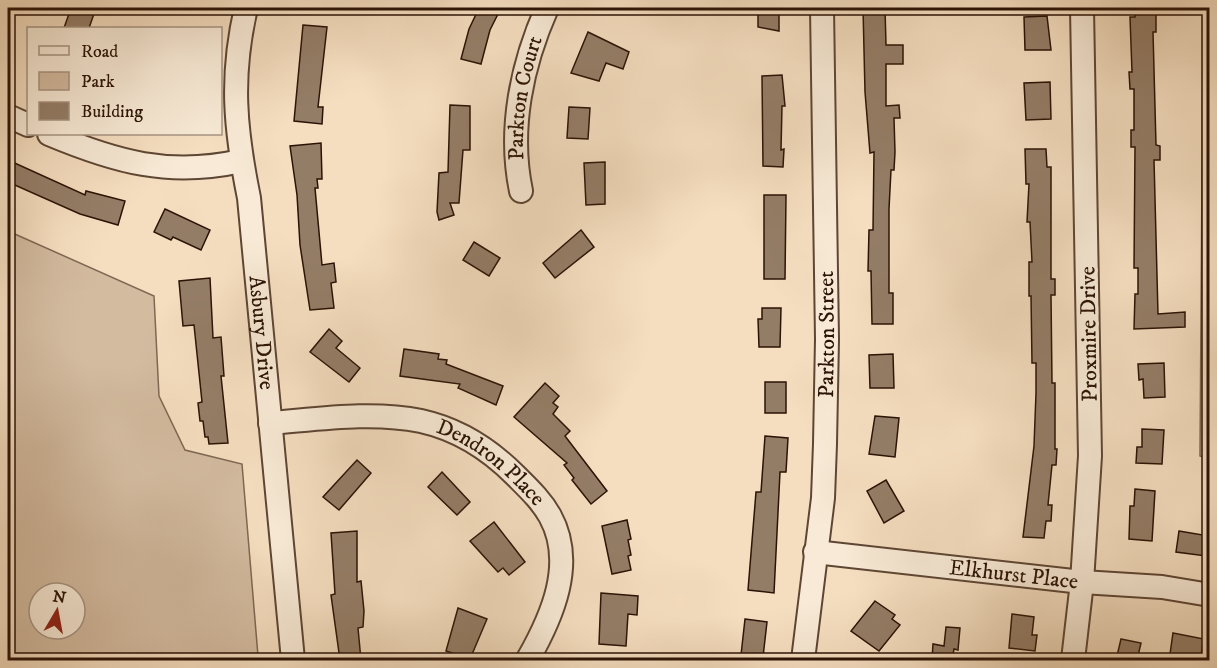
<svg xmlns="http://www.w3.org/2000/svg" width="1217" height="668" viewBox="0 0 1217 668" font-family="'IM FELL DW Pica',serif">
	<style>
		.green { fill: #d3bba0; stroke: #7f6753; stroke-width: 1.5; fill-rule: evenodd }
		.building { fill: #947d67; stroke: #2b1306; stroke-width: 1.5 }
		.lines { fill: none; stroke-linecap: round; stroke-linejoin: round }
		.minor-casing { stroke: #5e4634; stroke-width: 26 }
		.minor { stroke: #f8ead6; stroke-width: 22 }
		.labels { text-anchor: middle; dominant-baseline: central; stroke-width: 6; stroke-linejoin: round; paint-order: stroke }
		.street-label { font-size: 22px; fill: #2b1306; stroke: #f8ead6 }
	</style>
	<rect width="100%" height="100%" fill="#f5dec0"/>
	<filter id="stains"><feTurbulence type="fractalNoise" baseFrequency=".00333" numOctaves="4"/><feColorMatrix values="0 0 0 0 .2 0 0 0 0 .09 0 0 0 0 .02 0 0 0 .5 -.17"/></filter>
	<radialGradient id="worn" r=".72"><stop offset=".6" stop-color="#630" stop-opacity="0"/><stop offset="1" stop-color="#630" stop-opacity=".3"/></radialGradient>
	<g class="green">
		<polygon points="1203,35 1210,35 1209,459 1200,456"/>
		<path d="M8 231 154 296 159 396 185 450 242 464 258 656 255 660H8ZM39 593H75V629H39Z"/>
	</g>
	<g class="building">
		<polygon points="71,8 96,8 89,28 64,28"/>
		<polygon points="479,8 501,8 490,30 481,64 461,59 469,29"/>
		<polygon points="758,8 779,8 779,31 758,27"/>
		<polygon points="863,8 885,8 886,45 903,45 903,64 886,64 886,106 899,105 900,118 894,118 895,152 894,170 891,170 889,209 889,293 893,293 893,324 872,324 871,271 868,271 869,230 873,230 874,152 870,153 865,92"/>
		<polygon points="1135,8 1156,8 1156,32 1153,32 1156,145 1160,146 1160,160 1154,160 1158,314 1185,312 1185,327 1134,329 1135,294 1138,294 1138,268 1134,268 1135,147 1131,147 1131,130 1134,130 1134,89 1130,89 1129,72 1132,72 1130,17 1135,17"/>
		<polygon points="1047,16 1051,50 1025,50 1024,17"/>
		<polygon points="303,25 327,27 318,107 323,107 322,124 294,121"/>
		<polygon points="588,32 629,52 623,69 606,63 599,81 571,73"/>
		<polygon points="782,75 785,106 782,106 781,150 784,149 783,167 763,166 762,76"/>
		<polygon points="1050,82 1051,119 1026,120 1024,83"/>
		<polygon points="450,105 470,106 470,150 463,150 459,203 450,203 454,215 439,220 437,212 439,173 448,172"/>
		<polygon points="569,107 590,108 588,139 567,138"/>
		<polygon points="321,143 322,179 317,179 318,188 315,188 322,265 334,263 336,282 331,283 334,308 310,310 300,245 297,195 290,146"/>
		<polygon points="1025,149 1046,149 1047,167 1051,167 1051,279 1055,279 1055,295 1051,295 1052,383 1055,383 1055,449 1057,449 1056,465 1052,465 1048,505 1052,505 1051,521 1046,521 1044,538 1023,537 1034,446 1036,393 1036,363 1032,363 1031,296 1029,296 1029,262 1032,262 1030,222 1027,222 1029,184 1026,184"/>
		<polygon points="8,160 85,195 86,191 125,201 118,225 80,214 8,182"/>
		<polygon points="605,162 605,204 586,205 584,163"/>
		<polygon points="764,195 786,195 785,279 764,279"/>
		<polygon points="165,209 210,230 201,250 173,237 171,240 154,232"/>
		<polygon points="581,230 594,247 555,278 543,263"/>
		<polygon points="474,242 500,258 489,276 463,260"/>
		<polygon points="210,278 213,338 221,337 224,376 221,376 228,443 209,444 208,437 205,437 203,421 200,421 198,403 202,402 194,325 183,326 179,281"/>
		<polygon points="762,308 781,308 780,347 759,347 758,319 762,319"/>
		<polygon points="329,329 342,341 336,348 360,368 349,382 310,352"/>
		<polygon points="404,349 439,354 438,359 447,360 446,364 503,386 496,405 458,388 460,384 400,376"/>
		<polygon points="893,354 894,388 870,388 869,355"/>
		<polygon points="1164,363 1165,397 1144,398 1143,379 1139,380 1138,364"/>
		<rect x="765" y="382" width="21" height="31"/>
		<polygon points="545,383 559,396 553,403 558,407 553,414 570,431 565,436 607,491 591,504 572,480 574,478 564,465 567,463 514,417"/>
		<polygon points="875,416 899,418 895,457 869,454"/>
		<polygon points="1142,429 1164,430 1162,464 1136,463 1137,447 1142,447"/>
		<polygon points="765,436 788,438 786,472 780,472 774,593 748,590 756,492 761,492"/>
		<polygon points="357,460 371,473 339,510 323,497"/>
		<polygon points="442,472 470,502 457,515 428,487"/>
		<polygon points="886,480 904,511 884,523 867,491"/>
		<polygon points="1135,489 1155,491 1152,541 1129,539 1130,506 1134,506"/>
		<polygon points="627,520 631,539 628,540 631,555 628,556 631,570 612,574 602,526"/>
		<polygon points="494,522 525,562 509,575 503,568 498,572 470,541"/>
		<polygon points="357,531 357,582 361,581 364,611 363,627 358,628 361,660 340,660 331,595 335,594 331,533"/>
		<polygon points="1179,531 1209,536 1206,556 1176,552"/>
		<polygon points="601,593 638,596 637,615 628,614 626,646 599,644"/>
		<polygon points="875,601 895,615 892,619 900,625 879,651 851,631"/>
		<polygon points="458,608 487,619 470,659 446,651"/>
		<polygon points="1012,614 1034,617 1032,635 1037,635 1035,651 1009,648"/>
		<polygon points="745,619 767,622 763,657 741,655"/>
		<polygon points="946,627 960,628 958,650 954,649 952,660 932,660 933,644 944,646"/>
		<polygon points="1173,633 1204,639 1200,660 1177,659 1178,656 1170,654"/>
		<polygon points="1121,639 1141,643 1137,660 1116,660"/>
	</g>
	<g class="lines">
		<g class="minor-casing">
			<g id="minor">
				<path id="s1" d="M246 8C230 77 235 129 249 198L293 660"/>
				<polyline points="8,116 28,125"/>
				<path d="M49 134C116 162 169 177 241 161"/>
				<path id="s2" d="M521 191C508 129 522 64 547 8"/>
				<path id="s3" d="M270 423C320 419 372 411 421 421 457 429 489 449 515 475 528 488 541 500 550 516 576 563 552 617 528 659"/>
				<path id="s4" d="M815 552 1082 582 1162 587 1210 595"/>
				<path id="s5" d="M803 660 823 498 825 444 827 339 822 8"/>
				<polyline points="1073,660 1082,582 1090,456 1082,8"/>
			</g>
		</g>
		<use href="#minor" class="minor"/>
	</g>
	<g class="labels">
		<g class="street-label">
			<text stroke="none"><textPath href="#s2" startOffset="94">Parkton Court</textPath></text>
			<text stroke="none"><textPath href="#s1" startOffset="327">Asbury Drive</textPath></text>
			<text transform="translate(1089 334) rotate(-91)">Proxmire Drive</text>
			<text stroke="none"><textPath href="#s5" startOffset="327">Parkton Street</textPath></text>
			<text stroke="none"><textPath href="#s3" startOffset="234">Dendron Place</textPath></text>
			<text stroke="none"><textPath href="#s4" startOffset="200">Elkhurst Place</textPath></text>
		</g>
	</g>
	<rect width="1217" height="668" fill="none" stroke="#f5dec0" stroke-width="30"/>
	<rect x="9" y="9" width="1199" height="650" fill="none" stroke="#2b1306" stroke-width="3"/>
	<rect x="15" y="15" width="1187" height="638" fill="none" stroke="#2b1306" stroke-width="1.5"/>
	<rect x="27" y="27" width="195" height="108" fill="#f8ead6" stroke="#a69483" stroke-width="1.5"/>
	<rect x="39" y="46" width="30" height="9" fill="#f8ead6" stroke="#a69483" stroke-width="1.5"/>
	<text x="81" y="57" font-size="18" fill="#2b1306">Road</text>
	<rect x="39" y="72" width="30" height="18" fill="#d3bba0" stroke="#a69483" stroke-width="1.5"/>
	<text x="81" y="87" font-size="18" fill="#2b1306">Park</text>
	<rect x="39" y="102" width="30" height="18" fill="#947d67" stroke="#a69483" stroke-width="1.5"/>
	<text x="81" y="117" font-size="18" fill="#2b1306">Building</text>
	<g transform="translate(57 611) rotate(10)"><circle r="28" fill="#f8ead6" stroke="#a69483" stroke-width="1.5"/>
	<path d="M0-4.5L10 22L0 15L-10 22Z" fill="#8f2418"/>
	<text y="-9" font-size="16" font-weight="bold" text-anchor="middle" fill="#2b1306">N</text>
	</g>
	<rect width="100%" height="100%" filter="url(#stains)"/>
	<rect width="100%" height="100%" fill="url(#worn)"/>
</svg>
